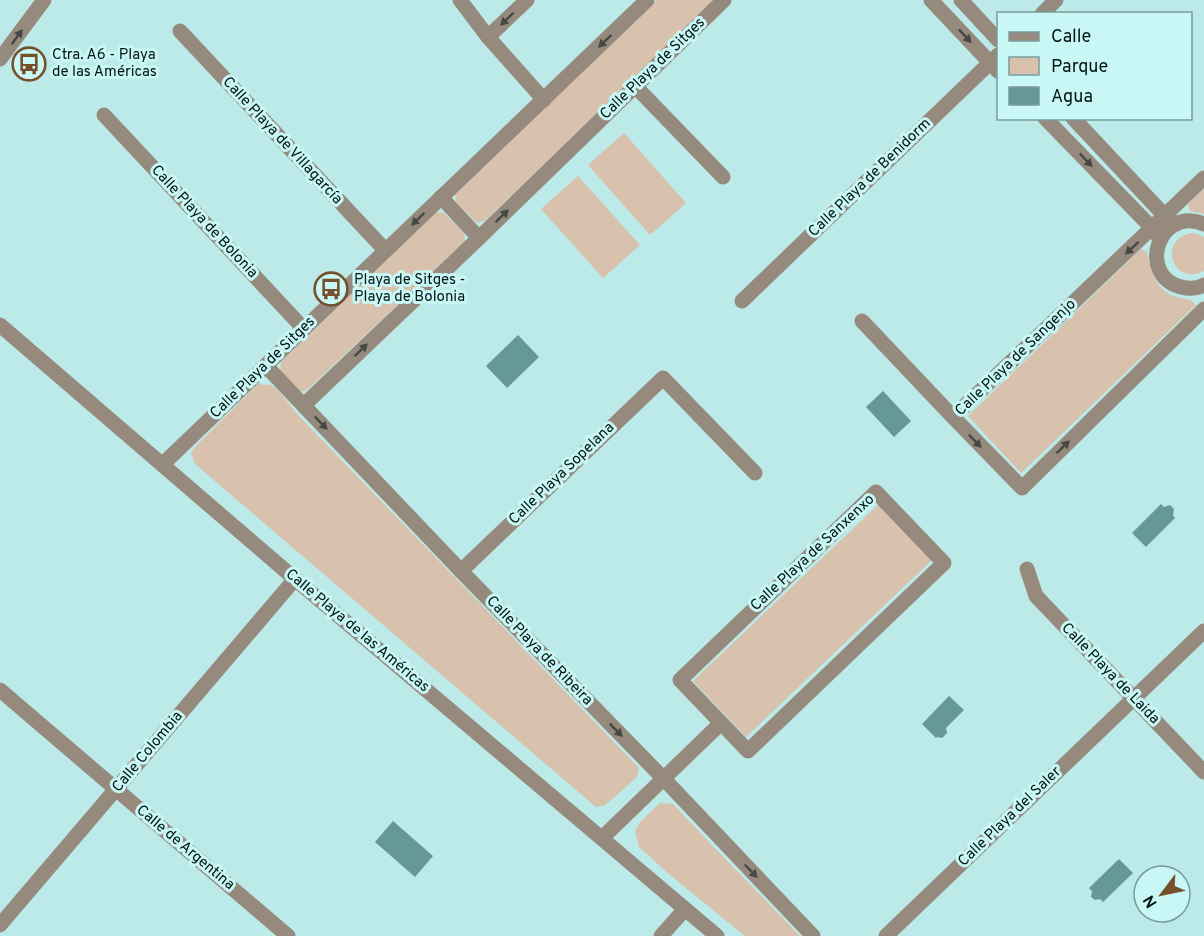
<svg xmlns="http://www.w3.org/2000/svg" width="1204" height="936" viewBox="0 0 1204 936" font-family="Overpass,sans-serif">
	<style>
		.green { fill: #d8c1ad }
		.water { fill: #669896 }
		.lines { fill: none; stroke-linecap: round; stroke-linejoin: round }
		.minor { stroke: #96897d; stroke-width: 15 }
		.oneway { fill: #454943 }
		.labels { text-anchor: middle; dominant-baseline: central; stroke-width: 6; stroke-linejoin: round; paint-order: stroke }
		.poi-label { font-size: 15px; fill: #031414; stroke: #c8f7f5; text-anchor: start }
		.street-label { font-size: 15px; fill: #031414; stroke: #c8f7f5 }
	</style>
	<rect width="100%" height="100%" fill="#bbeae8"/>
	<g class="green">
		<polygon points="657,0 714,0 486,220 477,223 456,202 455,193"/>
		<polygon points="624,133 686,203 650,235 588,165"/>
		<polygon points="578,176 640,245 603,278 541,209"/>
		<polygon points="1204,189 1204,214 1190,211 1188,204"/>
		<polygon points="436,212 444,213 464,233 465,241 306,391 297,391 280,372 281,362"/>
		<path d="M1191 233 1198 234 1204 237V271C1174 287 1156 241 1191 233Z"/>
		<path d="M1141 249 1147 252C1150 268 1155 287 1171 295 1177 298 1185 298 1191 300L1196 305 1021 473 968 416Z"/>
		<polygon points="258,384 271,385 280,392 297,414 639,768 637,777 618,794 605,805 596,807 195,464 191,453 195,447"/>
		<polygon points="879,504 932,560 746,737 693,681"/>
		<polygon points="660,803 673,804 705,838 800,936 745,936 670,875 639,847 635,831 641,821"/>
	</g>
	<g class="water">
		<polygon points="518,335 539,357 507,388 486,366"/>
		<polygon points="883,391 911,421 894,437 866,407"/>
		<polygon points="1161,504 1164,507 1170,505 1174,509 1173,515 1175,518 1146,547 1132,533"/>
		<polygon points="949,696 964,710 946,728 947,733 942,738 937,737 936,738 922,724"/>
		<polygon points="393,821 433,856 415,877 375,842"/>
		<polygon points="1119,859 1133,873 1103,902 1100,899 1095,900 1091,897 1092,891 1089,888"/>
	</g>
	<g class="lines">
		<g class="minor">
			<polyline points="460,0 488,37 544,100"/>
			<polyline points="931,0 998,71"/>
			<polyline points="961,0 998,40"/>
			<polyline points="1042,14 1056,0"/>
			<polyline points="180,31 385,250"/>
			<polyline points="488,37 527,0"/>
			<polyline points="0,59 44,0"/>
			<polyline points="635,86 723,177"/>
			<polyline points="104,115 304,329"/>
			<polyline points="1045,118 1152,228 1160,239"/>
			<polyline points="1073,118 1165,216 1176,224"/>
			<polyline points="1204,178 953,417 1022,488 1204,309"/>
			<polyline points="441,197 479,238"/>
			<path d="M1204 224C1159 205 1136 275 1181 287 1189 289 1197 289 1204 285"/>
			<polyline points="742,301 998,55"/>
			<polyline points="862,321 953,417"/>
			<polyline points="0,325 295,579 717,936"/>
			<polyline points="266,366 461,571 663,778 813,936"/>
			<polyline points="304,405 479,238 724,0"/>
			<polyline points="163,464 647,0"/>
			<polygon points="876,492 944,563 748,751 680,680"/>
			<polyline points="1027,569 1036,596 1204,772"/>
			<polyline points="461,571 663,378 755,473"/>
			<polyline points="0,690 288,936"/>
			<polyline points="602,838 721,723"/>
			<polyline points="0,925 295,579"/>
			<polyline points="661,936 685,909"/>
			<polyline points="886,936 1204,631"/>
		</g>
	</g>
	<defs><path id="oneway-solid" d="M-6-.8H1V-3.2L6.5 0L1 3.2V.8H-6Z" transform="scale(1.5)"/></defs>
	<g class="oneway">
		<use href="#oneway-solid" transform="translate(507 19) rotate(136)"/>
		<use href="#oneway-solid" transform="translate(965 36) rotate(47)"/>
		<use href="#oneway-solid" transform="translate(17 37) rotate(-54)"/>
		<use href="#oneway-solid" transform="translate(605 41) rotate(136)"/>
		<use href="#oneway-solid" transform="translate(1086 160) rotate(46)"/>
		<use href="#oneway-solid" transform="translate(502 216) rotate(-44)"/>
		<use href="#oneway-solid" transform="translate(418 219) rotate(136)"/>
		<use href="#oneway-solid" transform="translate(1132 248) rotate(137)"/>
		<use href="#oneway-solid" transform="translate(361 350) rotate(-44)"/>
		<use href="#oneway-solid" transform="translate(321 423) rotate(46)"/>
		<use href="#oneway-solid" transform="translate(975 441) rotate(46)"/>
		<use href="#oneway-solid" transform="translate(1063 447) rotate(-44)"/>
		<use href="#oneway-solid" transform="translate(616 730) rotate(46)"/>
		<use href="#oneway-solid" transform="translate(751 871) rotate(46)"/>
	</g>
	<defs>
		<g id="bus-ring" transform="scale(1.725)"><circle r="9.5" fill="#c8f7f5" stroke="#764f2c" stroke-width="1.5"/><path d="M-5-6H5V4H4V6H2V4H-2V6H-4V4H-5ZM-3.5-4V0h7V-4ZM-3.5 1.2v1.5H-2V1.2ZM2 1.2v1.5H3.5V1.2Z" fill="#764f2c"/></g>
	</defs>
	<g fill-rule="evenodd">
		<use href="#bus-ring" x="29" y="64"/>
		<use href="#bus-ring" x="331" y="289"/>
	</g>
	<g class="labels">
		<g class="poi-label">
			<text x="52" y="55">Ctra. A6 - Playa<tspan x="52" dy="17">de las Américas</tspan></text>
			<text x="354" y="280">Playa de Sitges -<tspan x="354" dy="17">Playa de Bolonia</tspan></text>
		</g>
		<g class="street-label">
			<text transform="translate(653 69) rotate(-44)">Calle Playa de Sitges</text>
			<text transform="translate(282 141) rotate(47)">Calle Playa de Villagarcía</text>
			<text transform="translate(870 178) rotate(-44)">Calle Playa de Benidorm</text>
			<text transform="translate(204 222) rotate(47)">Calle Playa de Bolonia</text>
			<text transform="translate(1016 358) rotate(-44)">Calle Playa de Sangenjo</text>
			<text transform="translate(263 368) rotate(-44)">Calle Playa de Sitges</text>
			<text transform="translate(562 474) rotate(-44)">Calle Playa Sopelana</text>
			<text transform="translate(813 553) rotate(-43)">Calle Playa de Sanxenxo</text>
			<text transform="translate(357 631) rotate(40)">Calle Playa de las Américas</text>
			<text transform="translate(539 651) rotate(46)">Calle Playa de Ribeira</text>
			<text transform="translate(1110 674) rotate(46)">Calle Playa de Laida</text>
			<text transform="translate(148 752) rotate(-50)">Calle Colombia</text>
			<text transform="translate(1010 817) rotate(-44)">Calle Playa del Saler</text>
			<text transform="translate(185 848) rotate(40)">Calle de Argentina</text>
		</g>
	</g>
	<rect x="997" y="12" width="195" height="108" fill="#c8f7f5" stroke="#799c9b" stroke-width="1.5"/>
	<rect x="1009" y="32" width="30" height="9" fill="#96897d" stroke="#799c9b" stroke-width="1.5"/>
	<text x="1051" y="42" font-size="18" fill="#031414">Calle</text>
	<rect x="1009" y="57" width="30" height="18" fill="#d8c1ad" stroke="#799c9b" stroke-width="1.5"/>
	<text x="1051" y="72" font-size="18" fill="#031414">Parque</text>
	<rect x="1009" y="87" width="30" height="18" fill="#669896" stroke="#799c9b" stroke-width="1.5"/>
	<text x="1051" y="102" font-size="18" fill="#031414">Agua</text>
	<g transform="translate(1162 894) rotate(238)"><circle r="28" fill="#c8f7f5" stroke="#799c9b" stroke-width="1.5"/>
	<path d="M0-4.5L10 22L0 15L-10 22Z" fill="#764f2c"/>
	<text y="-9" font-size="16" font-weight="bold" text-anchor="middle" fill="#031414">N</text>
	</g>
</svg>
